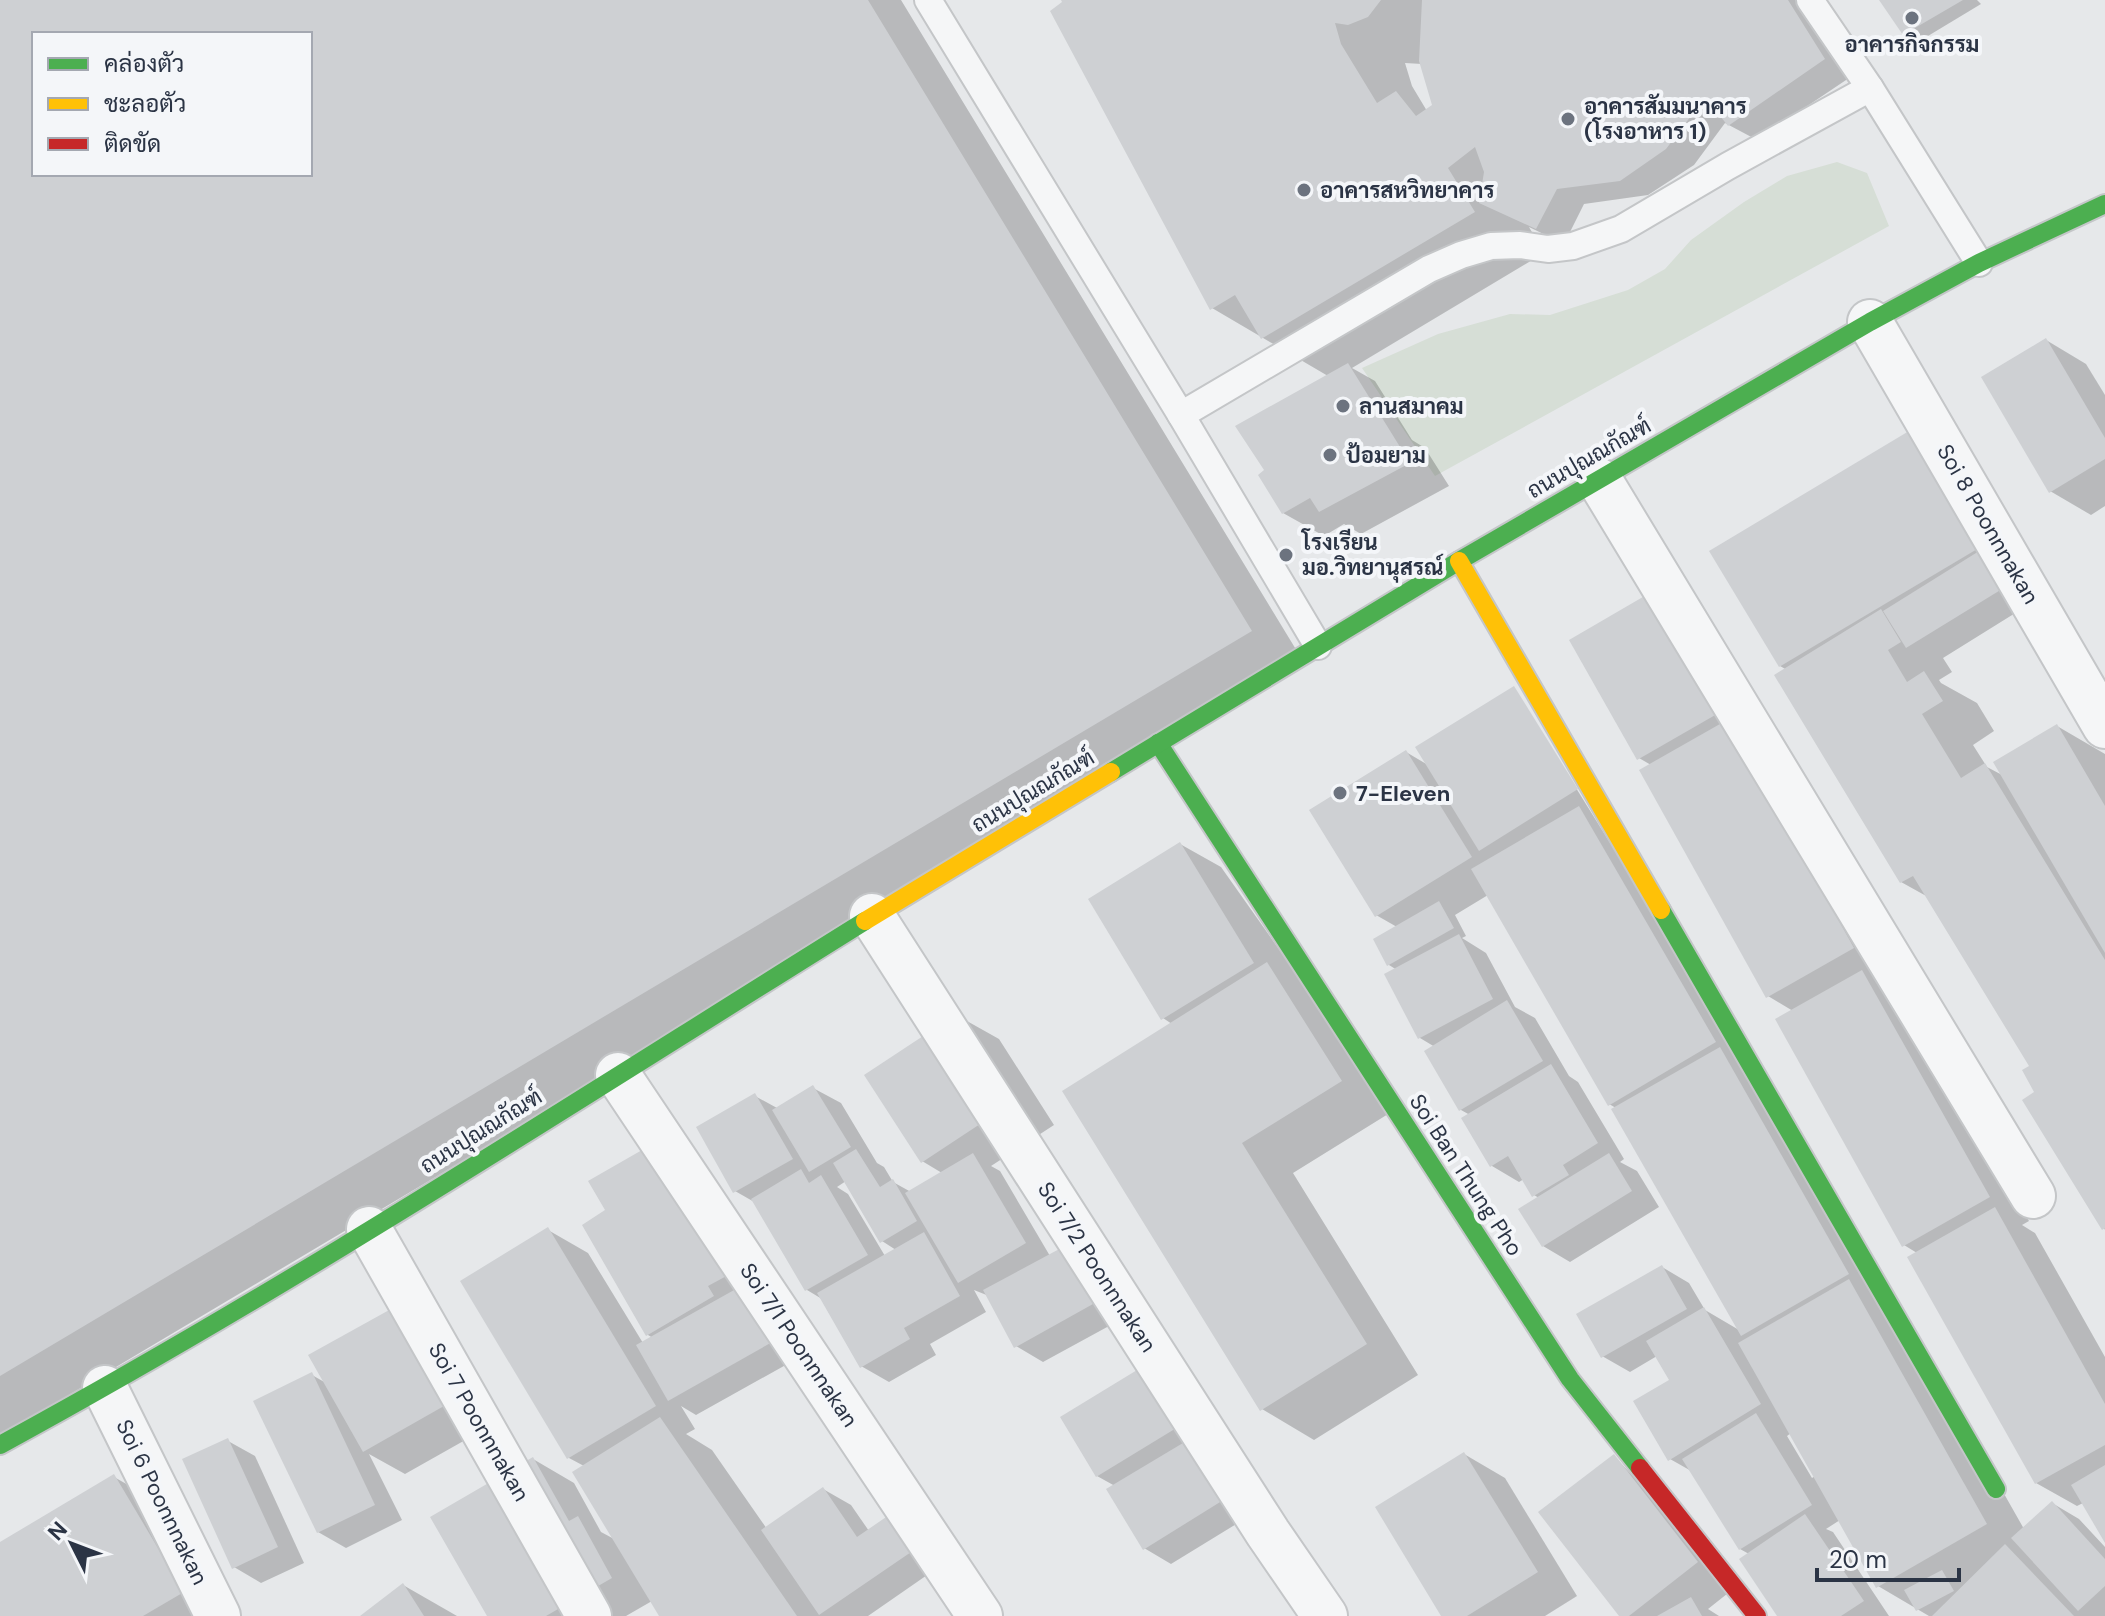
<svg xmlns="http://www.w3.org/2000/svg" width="2105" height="1616" viewBox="0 0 2105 1616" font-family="'DM Sans',Sarabun,sans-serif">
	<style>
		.green { fill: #d6ded6 }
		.shadow { fill: #0003; fill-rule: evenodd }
		.building { fill: #ced0d3; fill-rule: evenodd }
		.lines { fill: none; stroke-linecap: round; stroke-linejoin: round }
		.lane-casing { stroke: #c4c6c8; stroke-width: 30 }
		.street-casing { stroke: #c4c6c8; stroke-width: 48 }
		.fast-casing { stroke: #c4c6c8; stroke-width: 22 }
		.slow-casing { stroke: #c4c6c8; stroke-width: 22 }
		.jam-casing { stroke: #c4c6c8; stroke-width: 22 }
		.lane { stroke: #f5f6f7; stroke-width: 26 }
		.street { stroke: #f5f6f7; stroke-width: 44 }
		.fast { stroke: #4caf50; stroke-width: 18 }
		.slow { stroke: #ffc107; stroke-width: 18 }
		.jam { stroke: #c62828; stroke-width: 18 }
		.poi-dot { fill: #6c737f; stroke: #f4f6f9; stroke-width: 3 }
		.labels { text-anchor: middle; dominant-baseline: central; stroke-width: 8; stroke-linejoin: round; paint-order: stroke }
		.poi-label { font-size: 22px; font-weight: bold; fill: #2b3445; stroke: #f4f6f9; text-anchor: start }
		.street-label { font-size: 22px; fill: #2b3445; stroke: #f4f6f9 }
	</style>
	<rect width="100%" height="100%" fill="#e6e8ea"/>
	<polygon class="green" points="1837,162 1867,173 1889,226 1435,476 1362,368 1438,334 1510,314 1550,315 1628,290 1665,269 1691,240 1744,202 1787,176"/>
	<g class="shadow">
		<path d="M0 0H901L1303 661 0 1436ZM34 34H310V174H34Z"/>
		<path d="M1063 0H1804L1852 76 1757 140 1725 123 1694 165 1648 195 1584 204 1564 244 1529 227 1544 253 1352 368 1375 381 1412 440 1425 448 1449 486 1361 534 1344 524 1324 536 1283 513 1328 376 1212 308ZM1405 63 1422 64 1434 106 1427 111 1412 86Z"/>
		<polygon points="1882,0 1977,0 1981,4 1918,42 1904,34"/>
		<polygon points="2046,340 2086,364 2105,395 2105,506 2091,515 2050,491"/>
		<polygon points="1919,427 2033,602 1943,658 1952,672 1939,680 1941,683 1977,703 1994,731 1973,745 1987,767 2004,776 2057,726 2105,754 2105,1230 2037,1092 2032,1067 1928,897 1901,882 1787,670 1780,666"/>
		<polygon points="1648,596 1903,995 2029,1221 2022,1225 2035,1233 2105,1357 2105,1539 2083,1503 2077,1506 2036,1483 1917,1253 1904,1245 1793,1011 1768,996 1651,765 1639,758"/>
		<path d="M1514 688 1901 1312 2024 1529 2052 1503 2079 1519 2105 1547V1616H1929L1878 1586 1840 1520 1826 1529 1833 1532 1889 1616H1780L1749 1554 1740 1549 1693 1472 1670 1459 1671 1380 1657 1356 1630 1372 1602 1356 1662 1267 1689 1283 1705 1310 1739 1330 1616 1108 1609 1104 1488 895 1455 915 1466 936 1462 938 1486 953 1515 1007 1535 1018 1569 1076 1578 1082 1624 1159 1620 1162 1637 1171 1659 1207 1570 1262 1543 1246 1539 1198 1534 1195 1524 1179 1519 1182 1492 1166 1470 1115 1461 1110 1435 1047 1420 1038 1397 970 1389 965 1397 927 1376 915 1406 752 1428 765ZM1791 1433 1815 1476 1812 1478 1787 1436Z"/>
		<polygon points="1180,844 1221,867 1393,1111 1293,1173 1418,1375 1314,1440 1262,1409 1172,1024 1163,1018"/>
		<path d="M958 1016 999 1039 1054 1125 991 1166 1000 1171 1050 1256 1120 1320 1043 1362 1016 1346 989 1296 974 1290 986 1312 930 1344 936 1355 889 1382 861 1366 822 1299 807 1290 756 1203 735 1191 755 1096 777 1108 813 1088 841 1103 877 1163 884 1167 893 1182 911 1192 942 1173 922 1161ZM846 1181 882 1241 896 1250 885 1256 848 1194 837 1187Z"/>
		<polygon points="656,1144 800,1357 696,1415 681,1406 695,1429 686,1434 712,1450 767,1529 823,1489 851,1505 869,1531 943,1564 868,1616 662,1616 652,1601 626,1616 489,1616 533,1459 574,1483 601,1532 616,1540 584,1466 569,1458 548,1230 588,1253 643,1343 653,1338 648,1335 608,1211"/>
		<polygon points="391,1312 483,1430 405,1474 369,1454 402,1520 346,1548 318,1532 312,1375 326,1383"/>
		<polygon points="1142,1369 1251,1515 1171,1564 1144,1548 1115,1486 1097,1476"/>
		<polygon points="228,1441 255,1456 304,1563 261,1583 234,1567"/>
		<polygon points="1464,1454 1505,1478 1577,1596 1545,1616 1444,1616"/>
		<polygon points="1614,1456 1737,1586 1708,1609 1719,1616 1621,1616"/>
		<polygon points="114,1477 167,1507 231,1616 0,1616 0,1545"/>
		<polygon points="403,1585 457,1616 364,1616"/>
	</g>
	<g class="building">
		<path d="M0 0H868L1252 631 0 1376ZM34 34H310V174H34Z"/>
		<polygon points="1061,0 1381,0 1368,17 1348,25 1335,23 1341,44 1377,103 1396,91 1416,116 1432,105 1419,61 1422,0 1788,0 1825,59 1728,126 1717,112 1697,108 1666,149 1620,181 1557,189 1536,229 1479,203 1484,172 1475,147 1448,168 1475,212 1261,339 1235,295 1210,310 1050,11 1062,2"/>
		<polygon points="1879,0 1963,0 1903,35"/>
		<polygon points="2046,338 2105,438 2105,459 2049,493 1981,377"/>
		<polygon points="1348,363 1410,463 1319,512 1310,498 1282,514 1258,475 1264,470 1235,426"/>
		<polygon points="1919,425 1989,542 1779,667 1709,551"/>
		<polygon points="1984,548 2007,586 1906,648 1883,611"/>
		<polygon points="1648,594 1717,714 1637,760 1569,640"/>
		<polygon points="1881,609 1901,642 1888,650 1907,682 1924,671 1943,701 1922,714 1961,778 1985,763 2105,960 2105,1228 2102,1230 2022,1100 2034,1092 2022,1070 2029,1066 1913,876 1900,883 1774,675"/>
		<polygon points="1514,686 1578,789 1479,851 1415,747"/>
		<polygon points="1727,720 1854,948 1766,998 1639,770"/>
		<polygon points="2057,724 2105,806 2105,953 1993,762"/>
		<polygon points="1406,750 1472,857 1375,917 1309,810"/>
		<polygon points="1579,806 1716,1042 1608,1106 1471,869"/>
		<polygon points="1180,842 1254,963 1161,1020 1088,899"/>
		<polygon points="1439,901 1454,928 1387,966 1373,939"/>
		<polygon points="1459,934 1493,999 1418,1039 1384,974"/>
		<polygon points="1267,962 1342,1081 1242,1143 1367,1344 1260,1411 1062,1091"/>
		<polygon points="1862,970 1990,1197 1902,1247 1775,1019"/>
		<polygon points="1507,1000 1543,1061 1459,1111 1424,1051"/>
		<polygon points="958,1013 1015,1101 921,1163 864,1075"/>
		<polygon points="1720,1047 1849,1274 1741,1336 1611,1109"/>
		<polygon points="1551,1064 1598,1143 1563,1165 1569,1175 1532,1197 1508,1156 1490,1167 1461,1118"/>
		<polygon points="813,1085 851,1147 809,1172 772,1110"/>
		<polygon points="755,1093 793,1159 733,1193 696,1127"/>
		<polygon points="656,1142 732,1273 708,1286 714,1296 646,1336 582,1225 605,1210 588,1181"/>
		<polygon points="856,1149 880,1187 893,1179 917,1221 880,1243 833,1163"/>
		<polygon points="973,1153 1026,1243 958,1283 905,1193"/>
		<polygon points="1609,1153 1632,1191 1542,1247 1518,1209"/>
		<polygon points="801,1169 809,1183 821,1175 868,1255 805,1291 751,1199"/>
		<polygon points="1995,1207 2105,1404 2105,1445 2035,1484 1907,1257"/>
		<polygon points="548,1227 656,1406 567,1459 460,1281"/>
		<polygon points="924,1232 960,1296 904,1328 910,1339 860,1368 817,1293"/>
		<polygon points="1063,1247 1093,1304 1014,1348 983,1290"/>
		<polygon points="1662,1265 1687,1309 1601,1358 1576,1314"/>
		<polygon points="1849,1279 1987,1524 1876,1588 1738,1343"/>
		<polygon points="743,1285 774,1341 668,1401 636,1345"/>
		<polygon points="1704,1307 1761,1404 1668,1461 1633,1401 1669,1380 1646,1341"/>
		<polygon points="391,1309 444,1406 363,1452 308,1355"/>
		<polygon points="1142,1367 1178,1427 1096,1477 1060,1417"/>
		<polygon points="312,1372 375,1505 317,1533 253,1401"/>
		<polygon points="1756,1413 1812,1505 1739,1550 1682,1459"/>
		<polygon points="660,1417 797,1616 659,1616 572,1472"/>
		<polygon points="228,1438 278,1547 232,1569 182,1459"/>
		<polygon points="1188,1440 1225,1499 1143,1550 1106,1489"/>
		<polygon points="1464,1452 1538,1572 1467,1616 1441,1616 1375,1507"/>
		<polygon points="1614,1454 1698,1562 1629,1616 1619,1616 1538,1512"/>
		<polygon points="533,1457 569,1521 578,1516 612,1578 546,1616 487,1616 430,1517"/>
		<polygon points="2105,1465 2105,1543 2071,1485"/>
		<polygon points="114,1474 184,1592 143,1616 0,1616 0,1542"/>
		<polygon points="823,1487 857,1537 892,1513 917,1548 819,1615 761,1530"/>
		<polygon points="2052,1501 2105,1559 2105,1586 2078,1611 2011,1538"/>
		<polygon points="1805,1514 1864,1601 1841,1616 1777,1616 1739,1559"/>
		<polygon points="2005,1544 2074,1616 1932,1616"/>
		<polygon points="1942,1570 1954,1591 1916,1611 1904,1590"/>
		<polygon points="403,1583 424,1616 360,1616"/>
		<polygon points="1691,1597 1702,1616 1657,1616"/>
	</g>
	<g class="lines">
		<g class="lane-casing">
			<g id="lane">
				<polyline points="928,0 1181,415 1318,646"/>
				<polyline points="1810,0 1870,88"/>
				<polyline points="1181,415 1429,269 1461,255 1491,246 1520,245 1548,249 1573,246 1621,229 1728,166 1870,88 1979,263"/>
			</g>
		</g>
		<g class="street-casing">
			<g id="street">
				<polyline points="1870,322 2105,726"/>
				<polyline points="1600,481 2033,1196"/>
				<polyline points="872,916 1268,1533 1325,1616"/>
				<polyline points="618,1075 980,1616"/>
				<polyline points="369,1229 589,1616"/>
				<polyline points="105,1388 218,1616"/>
			</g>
		</g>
		<g class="fast-casing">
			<g id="fast">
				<polyline points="1158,743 1570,1379 1640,1468"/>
				<polyline points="1111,772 1459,561 1870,322 1979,263 2105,204"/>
				<polyline points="1661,910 1996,1489"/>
				<path d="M0 1445C296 1284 579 1099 865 921"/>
			</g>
		</g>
		<g class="slow-casing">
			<g id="slow">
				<polyline points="1459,561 1661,910"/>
				<polyline points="865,921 1111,772"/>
			</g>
		</g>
		<g class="jam-casing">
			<polyline id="jam" points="1640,1468 1757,1616"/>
		</g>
		<use href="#lane" class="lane"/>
		<use href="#street" class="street"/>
		<use href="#fast" class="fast"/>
		<use href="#slow" class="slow"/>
		<use href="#jam" class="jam"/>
	</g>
	<g class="poi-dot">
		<circle cx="1912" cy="18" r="8"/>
		<circle cx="1568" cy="119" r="8"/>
		<circle cx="1304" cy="190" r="8"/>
		<circle cx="1343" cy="406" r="8"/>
		<circle cx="1330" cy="455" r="8"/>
		<circle cx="1286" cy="555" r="8"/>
		<circle cx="1340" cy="793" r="8"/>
	</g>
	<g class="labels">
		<g class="poi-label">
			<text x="1912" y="44" text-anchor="middle">อาคารกิจกรรม</text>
			<text x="1584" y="106">อาคารสัมมนาคาร<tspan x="1584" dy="25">(โรงอาหาร 1)</tspan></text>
			<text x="1320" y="190">อาคารสหวิทยาคาร</text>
			<text x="1359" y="406">ลานสมาคม</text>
			<text x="1346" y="455">ป้อมยาม</text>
			<text x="1302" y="542">โรงเรียน<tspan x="1302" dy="25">มอ.วิทยานุสรณ์</tspan></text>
			<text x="1356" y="793">7-Eleven</text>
		</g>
		<g class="street-label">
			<text transform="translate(1589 458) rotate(-30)">ถนนปุณณกัณฑ์</text>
			<text transform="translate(1988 524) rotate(60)">Soi 8 Poonnnakan</text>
			<text transform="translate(1033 791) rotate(-31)">ถนนปุณณกัณฑ์</text>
			<text transform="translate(481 1131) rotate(-32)">ถนนปุณณกัณฑ์</text>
			<text transform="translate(1466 1175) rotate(57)">Soi Ban Thung Pho</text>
			<text transform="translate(1097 1267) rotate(57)">Soi 7/2 Poonnnakan</text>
			<text transform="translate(799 1345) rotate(56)">Soi 7/1 Poonnnakan</text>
			<text transform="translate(479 1422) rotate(60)">Soi 7 Poonnnakan</text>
			<text transform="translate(162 1502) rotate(64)">Soi 6 Poonnnakan</text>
		</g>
	</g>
	<rect x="32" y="32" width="280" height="144" fill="#f4f6f9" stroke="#a4a8b1" stroke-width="2"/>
	<rect x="48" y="58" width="40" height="12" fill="#4caf50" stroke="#a4a8b1" stroke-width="2"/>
	<text x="104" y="72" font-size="24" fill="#2b3445">คล่องตัว</text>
	<rect x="48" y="98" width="40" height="12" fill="#ffc107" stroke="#a4a8b1" stroke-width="2"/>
	<text x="104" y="112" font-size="24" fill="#2b3445">ชะลอตัว</text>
	<rect x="48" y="138" width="40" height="12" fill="#c62828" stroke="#a4a8b1" stroke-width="2"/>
	<text x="104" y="152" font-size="24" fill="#2b3445">ติดขัด</text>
	<g transform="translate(72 1544) rotate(312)" stroke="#f4f6f9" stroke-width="6" paint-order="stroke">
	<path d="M0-6L14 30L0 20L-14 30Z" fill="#2b3445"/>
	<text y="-12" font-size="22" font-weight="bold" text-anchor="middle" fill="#2b3445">N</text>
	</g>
	<path d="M1817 1568v12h142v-12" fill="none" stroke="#2b3445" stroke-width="4"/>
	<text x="1829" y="1568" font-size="24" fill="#2b3445" stroke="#f4f6f9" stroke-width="6" paint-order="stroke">20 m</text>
</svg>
